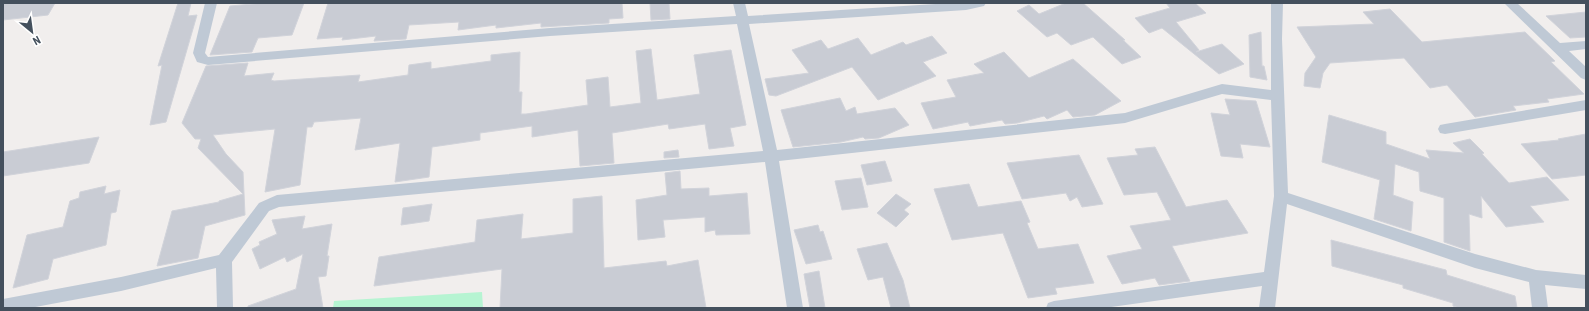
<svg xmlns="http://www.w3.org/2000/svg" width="1589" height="311" viewBox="0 0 1589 311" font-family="'Roboto Condensed',sans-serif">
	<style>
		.green { fill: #b6f4d2 }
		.building { fill: #c9ccd4; stroke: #d1d3da }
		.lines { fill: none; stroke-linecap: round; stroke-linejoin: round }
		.street { fill: #bfc9d5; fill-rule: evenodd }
	</style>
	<rect width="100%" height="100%" fill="#f1eeed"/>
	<polygon class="green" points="482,292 483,308 333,308 334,301"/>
	<g class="building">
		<polygon points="3,3 55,3 48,15 3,20"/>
		<polygon points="178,3 191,3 188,16 197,15 166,122 150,125 162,65 158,66"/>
		<polygon points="263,3 304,3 292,35 258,38 252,52 210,55 230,6"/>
		<polygon points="328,3 622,3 623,18 609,19 609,23 541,27 541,23 496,28 496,25 458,30 459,22 409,25 406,39 374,41 376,36 342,40 343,37 317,39"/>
		<polygon points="650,3 669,3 670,19 651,20"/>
		<polygon points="1066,3 1083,3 1125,40 1123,40 1141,57 1122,64 1093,37 1071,45 1057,33 1047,37 1017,11 1029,5 1039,14"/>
		<polygon points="1166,3 1195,3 1206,13 1176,22 1199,50 1196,52 1222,44 1244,64 1219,74 1162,28 1149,33 1135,18 1170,8"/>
		<polygon points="1390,9 1422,42 1525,32 1555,61 1551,62 1584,94 1547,99 1549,102 1513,106 1516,110 1475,117 1447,85 1430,88 1404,58 1330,63 1323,73 1320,88 1304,86 1305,73 1316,57 1297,27 1374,24 1363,12"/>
		<polygon points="1586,12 1586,37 1570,38 1546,16"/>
		<polygon points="1261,32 1262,66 1264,66 1267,80 1250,77 1249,35"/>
		<polygon points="932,36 947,53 923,62 936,76 878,100 852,67 776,96 769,95 765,79 809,73 792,50 821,40 828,49 858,38 871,55 903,42 906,45"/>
		<polygon points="651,49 657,100 700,94 694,55 731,50 746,125 730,128 734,146 709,149 705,124 669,129 668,124 612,133 614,163 580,166 578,130 532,137 532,126 480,133 480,140 432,147 429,177 395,182 400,143 355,150 361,118 314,122 312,127 307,127 300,185 265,192 275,129 213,135 226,154 243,172 245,215 205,226 198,258 157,266 172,211 219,202 219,201 243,194 198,148 201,139 195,139 182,123 206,66 248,63 244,76 274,73 271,80 274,81 360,75 358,82 408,75 409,65 431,62 431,69 491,61 491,55 520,52 519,92 522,92 521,114 526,114 588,105 586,80 608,77 610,107 641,103 636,51"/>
		<polygon points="1004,52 1029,78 1073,59 1121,101 1095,115 1073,117 1067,110 1047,119 1044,116 1017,123 1005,124 1002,120 970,126 968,122 933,129 921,103 956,97 947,80 984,73 974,64"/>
		<polygon points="840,98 846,111 855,107 857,114 895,108 909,125 879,138 865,139 863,137 841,142 793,147 781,110"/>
		<polygon points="1225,99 1256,101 1270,147 1240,144 1243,158 1221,156 1211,113 1230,115"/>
		<polygon points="1329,115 1386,132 1386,144 1430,159 1426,150 1464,153 1453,143 1470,139 1484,153 1482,154 1509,183 1547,177 1569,200 1530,206 1544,222 1506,227 1481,196 1482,218 1469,214 1470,251 1444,242 1444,198 1420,191 1419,172 1395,164 1393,195 1413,202 1411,231 1374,219 1380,180 1322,162"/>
		<polygon points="1586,134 1586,175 1552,179 1521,144 1559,140 1558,139"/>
		<polygon points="99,137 89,163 3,176 3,152"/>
		<polygon points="1155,147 1186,207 1227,200 1248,233 1172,246 1190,281 1159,285 1155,278 1122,284 1107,256 1142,249 1130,226 1171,220 1157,192 1124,195 1107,158 1138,155 1135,149"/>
		<polygon points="678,150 679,157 664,158 664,152"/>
		<polygon points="1079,155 1103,204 1082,207 1077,197 1070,201 1066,193 1022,199 1007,163"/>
		<polygon points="885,161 892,181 867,185 861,165"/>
		<polygon points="680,171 681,189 709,188 709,196 747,193 750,234 716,235 715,230 705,232 705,217 663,220 665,237 638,240 636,200 667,195 665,173"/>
		<polygon points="861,178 868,207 842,210 835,181"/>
		<polygon points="969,184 978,207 1021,201 1030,222 1027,223 1038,249 1078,244 1094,283 1055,288 1057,294 1028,298 1003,233 952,240 934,189"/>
		<polygon points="106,186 104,194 120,190 116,212 111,213 106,245 53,259 48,279 13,288 27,235 63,227 70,201 79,198 80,192"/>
		<polygon points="896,194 911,204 904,210 909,214 896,227 877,213"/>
		<polygon points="602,196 604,268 666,261 667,266 698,260 706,308 500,308 502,269 374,286 379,257 475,242 477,220 523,214 521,239 573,233 573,199"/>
		<polygon points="432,204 429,221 401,225 403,208"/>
		<polygon points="305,216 302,229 332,224 327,256 329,256 326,276 318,277 323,308 248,308 248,306 296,289 303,254 287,262 285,257 260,269 252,249 260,245 259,242 277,234 272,220"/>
		<polygon points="818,225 820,232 823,231 832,259 806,264 794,230"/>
		<polygon points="1331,240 1446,270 1447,275 1515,296 1517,308 1459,308 1453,306 1453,303 1403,288 1403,285 1332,266"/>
		<polygon points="887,243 903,280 910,308 891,308 883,277 868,280 857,249"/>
		<polygon points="819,271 825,308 810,308 804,274"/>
	</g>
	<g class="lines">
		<g class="street">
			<polygon points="205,3 217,3 205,53 208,57 550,28 736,16 733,3 745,3 748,16 951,3 986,3 984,6 966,10 749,24 777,150 1125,113 1222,84 1271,90 1271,3 1283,3 1282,39 1288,193 1475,254 1536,270 1586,275 1586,289 1545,285 1548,308 1532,308 1529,282 1475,268 1287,204 1275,308 1259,308 1262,286 1104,308 1046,308 1048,303 1054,301 1264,272 1274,196 1271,100 1222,94 1125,123 779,161 803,308 787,308 765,162 279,207 269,211 232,262 233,308 217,308 216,268 121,291 30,308 3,308 3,299 121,277 219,255 259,203 277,195 763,151 737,24 550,36 208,65 197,62 193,53"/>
			<polygon points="1504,3 1517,3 1560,43 1586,41 1586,49 1569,51 1586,67 1586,80 1581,78"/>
			<polygon points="1586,100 1586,110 1445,134 1440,133 1438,129 1440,125 1445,124"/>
		</g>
	</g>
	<rect width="1589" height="311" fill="none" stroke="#44505d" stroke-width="8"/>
	<g transform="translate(32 32) rotate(151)" stroke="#ffffff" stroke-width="3" paint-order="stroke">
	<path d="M0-3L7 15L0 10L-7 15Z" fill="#44505d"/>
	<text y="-6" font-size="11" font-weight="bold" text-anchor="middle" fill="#44505d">N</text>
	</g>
</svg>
